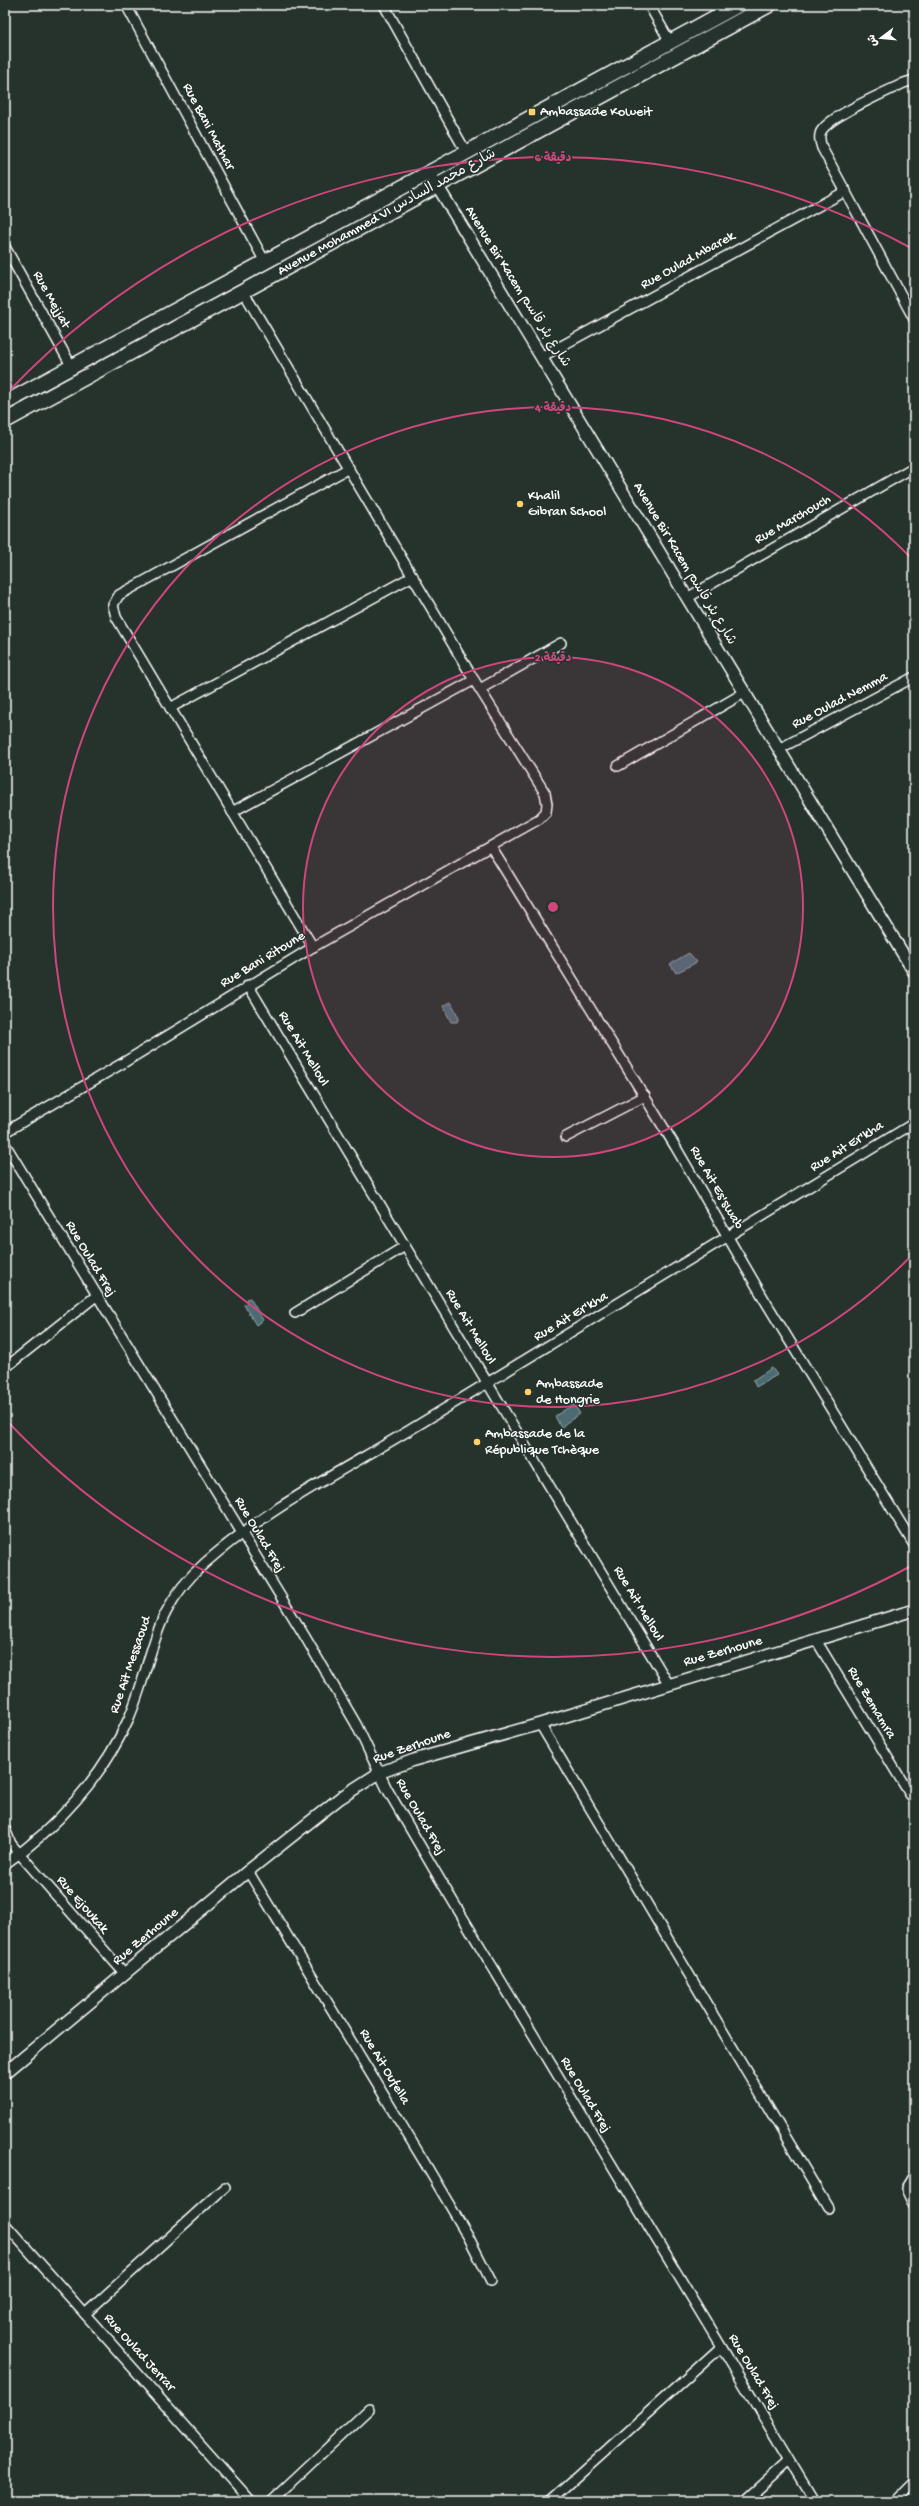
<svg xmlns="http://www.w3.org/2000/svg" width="919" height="2506" viewBox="0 0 919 2506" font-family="'Gochi Hand','Playpen Sans Arabic',sans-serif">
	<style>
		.water { fill: #4c6b72; stroke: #94a6aa }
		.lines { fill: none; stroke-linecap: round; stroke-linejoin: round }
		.minor-casing { stroke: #fff; stroke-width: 12 }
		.tertiary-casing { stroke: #fff; stroke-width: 14 }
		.primary-casing { stroke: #fff; stroke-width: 17 }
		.minor { stroke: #26332d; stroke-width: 9 }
		.tertiary { stroke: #26332d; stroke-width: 11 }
		.primary { stroke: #26332d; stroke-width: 14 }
		.ring { fill: none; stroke: #ce467c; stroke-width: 2 }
		.poi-dot { fill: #ffd166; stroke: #26332d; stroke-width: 1.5 }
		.labels { text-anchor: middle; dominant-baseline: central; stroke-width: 3; stroke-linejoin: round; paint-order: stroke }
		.poi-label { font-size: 14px; fill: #fff; stroke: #26332d; text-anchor: start }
		.street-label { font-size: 14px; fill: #fff; stroke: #26332d }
		.centre { fill: #ce467c; stroke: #26332d; stroke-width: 2 }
		.ring-label { font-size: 12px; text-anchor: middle; font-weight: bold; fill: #ce467c; stroke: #26332d; stroke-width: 3; stroke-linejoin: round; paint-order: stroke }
	</style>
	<rect width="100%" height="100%" fill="#26332d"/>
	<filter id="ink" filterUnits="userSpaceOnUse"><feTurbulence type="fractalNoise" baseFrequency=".025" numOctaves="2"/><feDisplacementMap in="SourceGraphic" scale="8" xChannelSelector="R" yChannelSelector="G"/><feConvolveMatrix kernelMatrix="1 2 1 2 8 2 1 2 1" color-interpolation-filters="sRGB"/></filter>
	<g filter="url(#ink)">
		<g class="water">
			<polygon points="689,953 697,962 676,973 670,964"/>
			<polygon points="451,1002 459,1018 457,1022 451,1022 443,1006"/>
			<polygon points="250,1298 263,1320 256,1325 244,1305 247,1302 246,1299"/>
			<polygon points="772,1368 777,1375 756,1387 753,1380"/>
			<polygon points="574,1404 580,1414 566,1423 561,1428 555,1416"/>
		</g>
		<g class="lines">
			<g class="minor-casing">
				<g id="minor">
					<polyline points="126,5 265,262"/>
					<polyline points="384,5 466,152"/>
					<polyline points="649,5 670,42"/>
					<path d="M914 80 904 83C886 92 832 115 822 130 818 135 820 142 822 148L914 319"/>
					<polyline points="5,247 72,367"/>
					<polyline points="543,356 846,191"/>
					<polyline points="687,598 914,467"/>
					<polyline points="480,689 561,643"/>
					<polyline points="170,708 413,576"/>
					<polyline points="779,749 914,677"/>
					<polyline points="618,766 744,693"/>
					<polyline points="232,812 474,680"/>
					<polyline points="491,847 675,1146 764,1299 914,1545"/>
					<polyline points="313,947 116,617 113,605 119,595 349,468"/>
					<polyline points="248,985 668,1683"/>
					<polyline points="5,1132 123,1063 313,947 539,819 546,812 547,804 545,793 474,680 243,291"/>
					<polyline points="566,1137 645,1096"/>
					<polyline points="5,1144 304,1635 356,1724 387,1789 439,1878 814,2501"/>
					<polyline points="295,1313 405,1246"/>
					<polyline points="5,1368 96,1296"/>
					<polyline points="816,1640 914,1801"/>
					<polyline points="540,1724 828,2208"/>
					<polyline points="5,1829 11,1844"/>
					<polyline points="5,1841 11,1844 125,1974"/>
					<path d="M5 1864C56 1829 104 1775 129 1718 155 1657 150 1611 205 1563 268 1507 346 1469 418 1425 583 1324 749 1224 914 1123"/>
					<polyline points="248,1871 426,2165 469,2238 491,2281"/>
					<polyline points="914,2175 906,2188 914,2205"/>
					<polyline points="5,2224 251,2501"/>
					<polyline points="85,2314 225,2187"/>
					<polyline points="271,2501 369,2409"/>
					<polyline points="550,2501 721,2347"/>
					<polyline points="745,2501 789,2461"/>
					<polyline points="895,2501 914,2482"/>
				</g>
			</g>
			<g class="tertiary-casing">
				<g id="tertiary">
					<polyline points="429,172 914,972"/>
					<polyline points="5,2073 248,1871 340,1798 379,1773 414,1760 540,1724 914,1610"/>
				</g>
			</g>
			<g class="primary-casing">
				<g id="primary">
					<polyline points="5,403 738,5"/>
					<polyline points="5,421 769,5"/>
				</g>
			</g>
			<use href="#minor" class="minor"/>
			<use href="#tertiary" class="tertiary"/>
			<use href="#primary" class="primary"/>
		</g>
	</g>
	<circle cx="553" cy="907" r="250" fill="#ce467c" fill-opacity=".12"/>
	<g class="ring">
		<circle cx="553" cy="907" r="250"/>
		<path d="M913 1254A500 500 0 1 1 913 560"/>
		<path d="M911 1566A750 750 0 0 1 9 1423M9 391A750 750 0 0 1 911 248"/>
	</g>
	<g class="poi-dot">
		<rect x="528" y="108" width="8" height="8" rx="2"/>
		<circle cx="520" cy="504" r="4"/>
		<circle cx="528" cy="1392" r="4"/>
		<circle cx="477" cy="1442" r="4"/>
	</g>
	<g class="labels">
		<g class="poi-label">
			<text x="540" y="112">Ambassade Koweit</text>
			<text x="528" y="496">Khalil<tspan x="528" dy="16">Gibran School</tspan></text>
			<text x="536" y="1384">Ambassade<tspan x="536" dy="16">de Hongrie</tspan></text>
			<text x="485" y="1434">Ambassade de la<tspan x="485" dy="16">République Tchèque</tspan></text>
		</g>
		<g class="street-label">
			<text transform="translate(208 127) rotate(62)">Rue Bani Mathar</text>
			<text transform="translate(387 213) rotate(-29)">Avenue Mohammed VI شارع محمد السادس</text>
			<text transform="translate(688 261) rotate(-29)">Rue Oulad Mbarek</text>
			<text transform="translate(517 287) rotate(58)">Avenue Bir Kacem شارع بئر قاسم</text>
			<text transform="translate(51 300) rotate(61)">Rue Mejjat</text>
			<text transform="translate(793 520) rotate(-30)">Rue Marchouch</text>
			<text transform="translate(684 564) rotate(59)">Avenue Bir Kacem شارع بئر قاسم</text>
			<text transform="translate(840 701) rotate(-28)">Rue Oulad Nemma</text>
			<text transform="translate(263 960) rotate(-31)">Rue Bani Ritoune</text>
			<text transform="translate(303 1049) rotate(59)">Rue Ait Melloul</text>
			<text transform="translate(847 1147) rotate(-32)">Rue Ait Er'kha</text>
			<text transform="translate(716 1188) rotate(60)">Rue Ait Es'swab</text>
			<text transform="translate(90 1259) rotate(59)">Rue Oulad Frej</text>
			<text transform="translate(571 1317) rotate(-31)">Rue Ait Er'kha</text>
			<text transform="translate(470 1327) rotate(59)">Rue Ait Melloul</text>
			<text transform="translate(259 1535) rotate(59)">Rue Oulad Frej</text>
			<text transform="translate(638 1604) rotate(59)">Rue Ait Melloul</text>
			<text transform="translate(723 1652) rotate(-16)">Rue Zerhoune</text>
			<text transform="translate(131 1665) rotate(-71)">Rue Aït Messaoud</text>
			<text transform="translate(871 1703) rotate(59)">Rue Zemamra</text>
			<text transform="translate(412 1747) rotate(-19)">Rue Zerhoune</text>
			<text transform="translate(420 1817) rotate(60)">Rue Oulad Frej</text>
			<text transform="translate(82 1905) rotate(49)">Rue Ejoukak</text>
			<text transform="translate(146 1937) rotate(-40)">Rue Zerhoune</text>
			<text transform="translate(384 2067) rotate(59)">Rue Ait Oufella</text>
			<text transform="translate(585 2095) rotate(59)">Rue Oulad Frej</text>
			<text transform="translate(139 2353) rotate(48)">Rue Oulad Jerrar</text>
			<text transform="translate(753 2372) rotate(59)">Rue Oulad Frej</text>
		</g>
	</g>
	<circle cx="553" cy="907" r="6" class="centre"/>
	<g class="ring-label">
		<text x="553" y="161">6 دقيقة</text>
		<text x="553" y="411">4 دقيقة</text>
		<text x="553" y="661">2 دقيقة</text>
	</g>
	<rect width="919" height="2506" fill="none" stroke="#26332d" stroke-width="20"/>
	<rect x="10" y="10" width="899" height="2486" fill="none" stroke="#fff" stroke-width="1.5" filter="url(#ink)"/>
	<g transform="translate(881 38) rotate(254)" stroke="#26332d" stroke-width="3" paint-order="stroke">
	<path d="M0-3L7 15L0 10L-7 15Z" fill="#ffffff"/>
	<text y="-6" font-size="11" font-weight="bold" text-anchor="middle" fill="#ffffff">ش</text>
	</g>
</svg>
